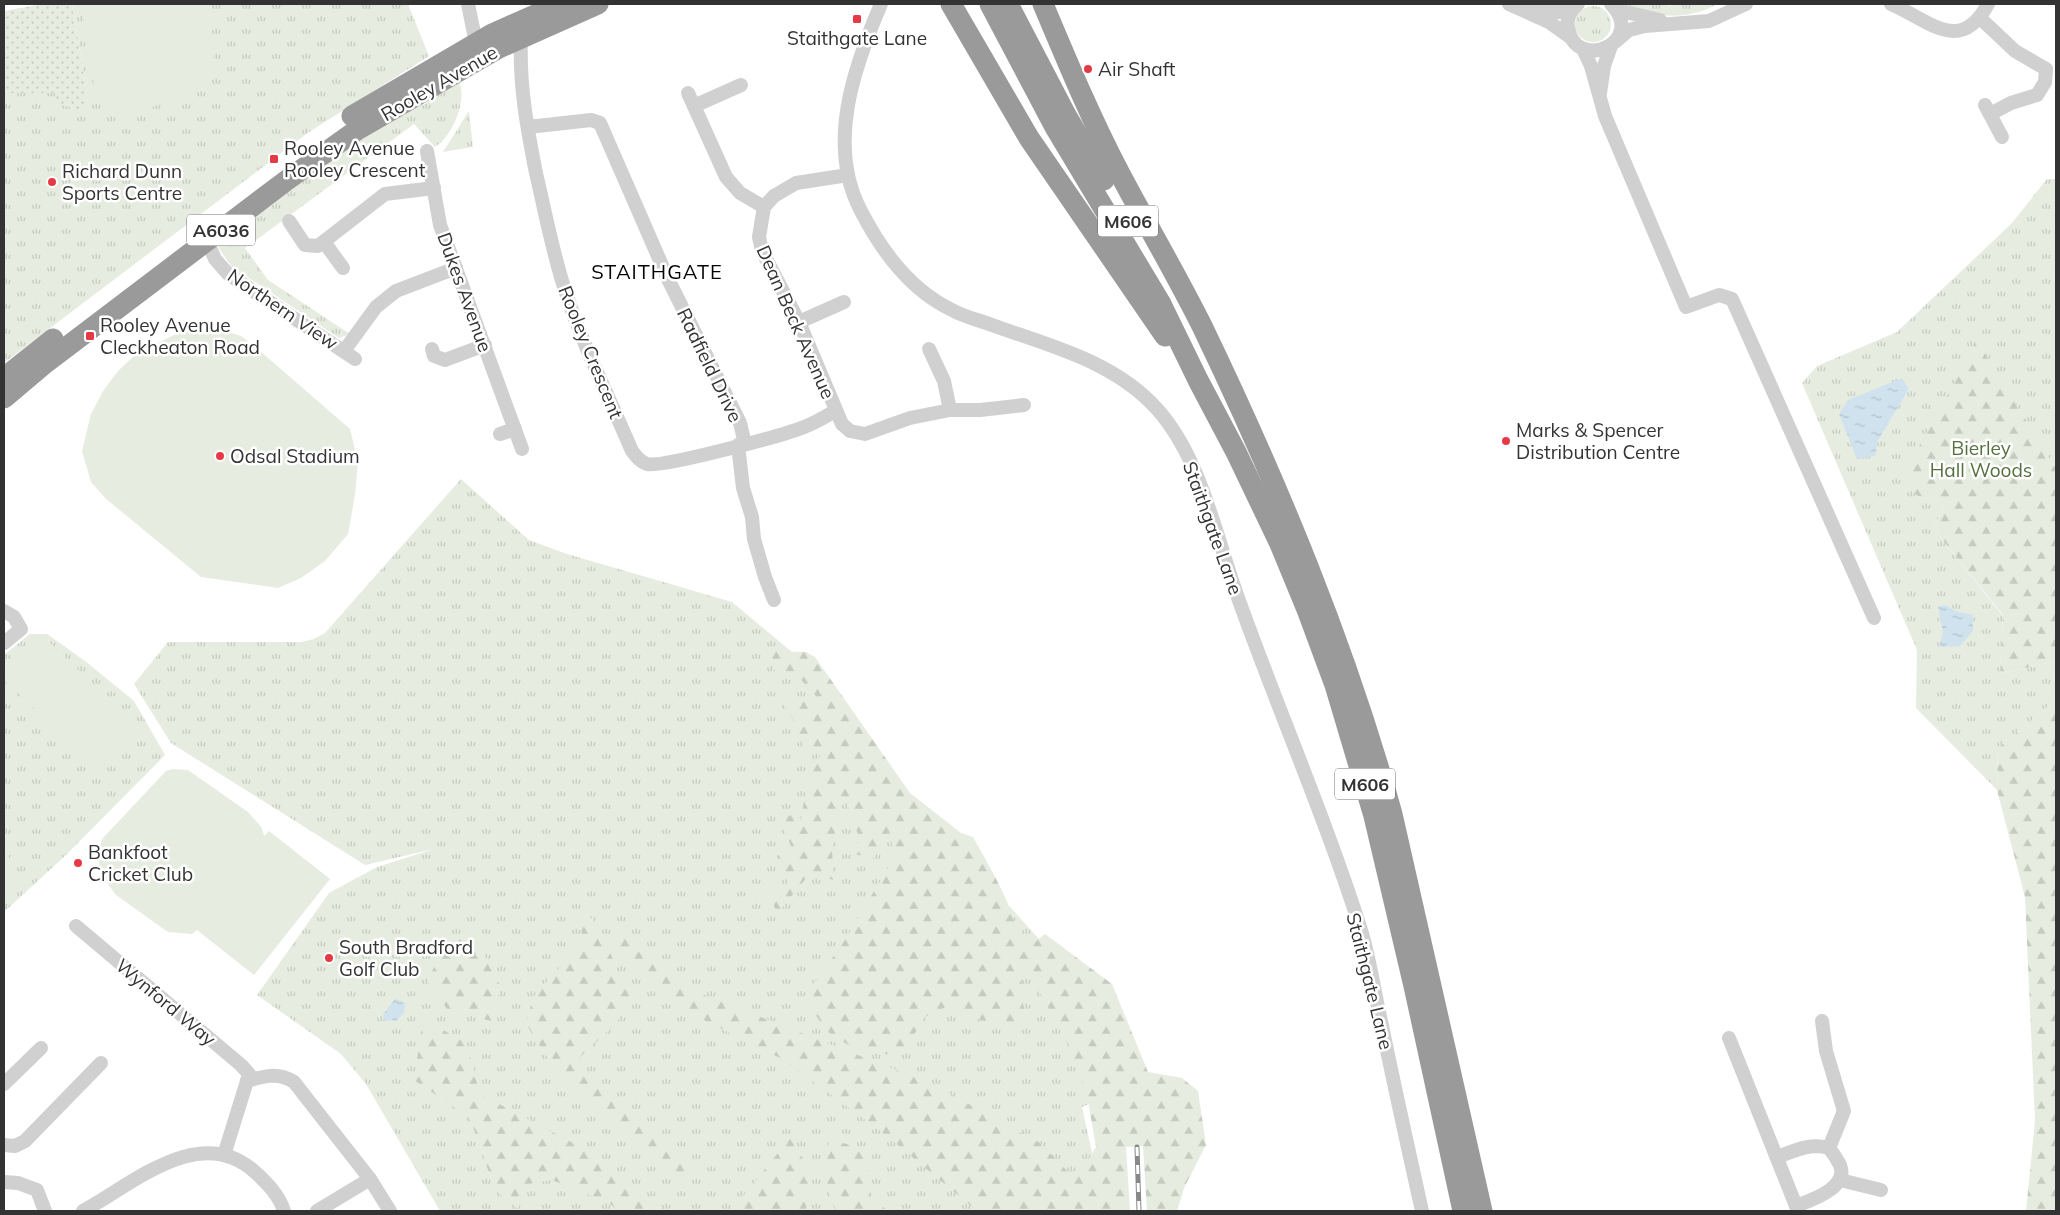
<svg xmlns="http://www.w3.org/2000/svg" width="2060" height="1215" viewBox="0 0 2060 1215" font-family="Mulish,sans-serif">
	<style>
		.grass { fill: url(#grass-tufts); fill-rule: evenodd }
		.forest { fill: url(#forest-firs) }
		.garden { fill: url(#garden-dots) }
		.pitch { fill: #e6ecdf }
		.water { fill: url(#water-ripples) }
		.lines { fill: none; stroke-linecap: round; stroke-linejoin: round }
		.minor { stroke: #d0d0d0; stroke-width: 14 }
		.highway { stroke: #9a9a9a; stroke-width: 21 }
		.rail-casing { stroke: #888; stroke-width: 5 }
		.rail { stroke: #fff; stroke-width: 3; stroke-dasharray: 9; stroke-linecap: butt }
		.poi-dot { fill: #e63946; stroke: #fff; stroke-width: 2 }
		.labels { text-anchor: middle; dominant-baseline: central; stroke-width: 5; stroke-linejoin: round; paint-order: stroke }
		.shield { fill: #fff; stroke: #707070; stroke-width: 1 }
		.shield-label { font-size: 18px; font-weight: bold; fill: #333 }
		.poi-label { font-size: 19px; fill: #333; stroke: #fff; text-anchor: start }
		.street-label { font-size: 19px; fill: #333; stroke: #fff }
		.park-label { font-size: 19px; fill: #56703f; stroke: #fff }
		.neighbourhood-label { font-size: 20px; letter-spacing: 1px; fill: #000; stroke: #fff }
	</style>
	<defs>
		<pattern id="grass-tufts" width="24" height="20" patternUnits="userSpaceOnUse" patternTransform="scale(1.25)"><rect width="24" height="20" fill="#e6ecdf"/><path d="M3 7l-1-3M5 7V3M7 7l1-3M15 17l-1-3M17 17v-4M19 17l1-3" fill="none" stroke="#c6cbc0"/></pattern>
		<pattern id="forest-firs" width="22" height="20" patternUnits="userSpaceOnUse" patternTransform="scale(1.25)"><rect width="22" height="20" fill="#e6ecdf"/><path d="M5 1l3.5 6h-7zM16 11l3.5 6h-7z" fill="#c6cbc0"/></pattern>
		<pattern id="garden-dots" width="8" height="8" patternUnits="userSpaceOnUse" patternTransform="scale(1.25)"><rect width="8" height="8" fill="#e6ecdf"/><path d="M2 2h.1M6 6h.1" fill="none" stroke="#c6cbc0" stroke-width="1.8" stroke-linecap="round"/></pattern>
		<pattern id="water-ripples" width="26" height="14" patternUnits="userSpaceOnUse" patternTransform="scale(1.25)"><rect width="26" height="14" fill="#cfe2ee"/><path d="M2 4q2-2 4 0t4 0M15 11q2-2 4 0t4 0" fill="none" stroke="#b2c2cd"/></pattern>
	</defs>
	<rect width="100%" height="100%" fill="#fff"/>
	<g class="grass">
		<polygon points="72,4 408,4 429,56 309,132 4,363 4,93 55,93 85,110 87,93"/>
		<path d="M1626 4H1668V6L1677 4H1717C1690 20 1654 19 1626 4Z"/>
		<circle cx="1593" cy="24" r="18"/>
		<path d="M458 80C469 98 452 137 435 147L414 124 245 248 268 280 350 334 339 338 231 266 218 247 219 243 328 160 391 119 425 104Z"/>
		<polygon points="469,111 473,147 443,152"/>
		<path d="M2047 179H2056V469L2053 464 1916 495 1945 506 1933 528 2003 616 2000 674 2056 661V700L1998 748 1997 790 1916 708 1917 650 1802 383 1817 366 1897 332 2012 223ZM1902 379 1909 389 1878 441Z"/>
		<polygon points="461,479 529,540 567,554 732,602 805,663 853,726 981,880 1011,908 1038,938 1060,947 1117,1092 1082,1107 1094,1162 1078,1188 673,999 791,1055 987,1211 440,1211 366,1084 341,1054 257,995 329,893 377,867 434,849 365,865 171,743 134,684 168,642 301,642 314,639 325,633"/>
		<polygon points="30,634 47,634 85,661 134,701 165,755 66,855 4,912 4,655"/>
	</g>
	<g class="forest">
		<polygon points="1977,341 2056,469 2056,661 2000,674 2003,615 1933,528 1945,506 1916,495 1906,470"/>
		<path d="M772 651 806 652 815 657 910 793 961 833 973 837C993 873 1018 913 1021 954L1045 934 1112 984 1148 1072 1182 1078 1198 1091 1206 1145 1184 1188 1177 1211H1147L1143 1146 1126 1147 1130 1211H977L887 1136 784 1060 692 1014 610 949 619 928 674 983 932 1084 1040 1143 1076 1180 1096 1147 1087 1095 1064 1035 1021 960 1024 1025 974 1019 950 1005 925 1017 901 1056 856 1050 828 1032 803 998 841 946 894 858 890 832 874 858 849 853 861 839C852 825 851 809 843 795L839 826 832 838 833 880 811 872 778 913 765 892 790 888 777 856 791 846 782 824 787 816 793 815 801 820 806 788 820 755 804 749 793 719 782 702H808L816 696 794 672 773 670Z"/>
		<polygon points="2056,700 2056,1211 2026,1211 2035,1121 2025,897 1997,790 1998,748"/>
		<polygon points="584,913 598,923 618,972 636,987 617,1022 577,1060 574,1068 691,1169 685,1179 554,1068 526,1024 533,997 580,945"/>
		<polygon points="464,932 476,939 501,987 491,1021 447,1009 427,981 442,952"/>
		<polygon points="423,1018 467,1044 480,1094 598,1156 666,1211 619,1211 609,1203 552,1180 529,1184 518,1209 495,1190 470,1118 414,1080"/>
		<polygon points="791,1137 809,1170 806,1211 731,1211"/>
		<polygon points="830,1140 867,1149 871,1197 888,1211 835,1211 822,1165"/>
	</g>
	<polygon class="garden" points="43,4 72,4 87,93 85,111 56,104 55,93 4,93 4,11"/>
	<g class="pitch">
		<polygon points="86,4 206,4 214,51 212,80 186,94 142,111 112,112 96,99 83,17"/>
		<polygon points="213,327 241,336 253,345 350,429 358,462 355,495 348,534 325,561 301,578 278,588 201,577 105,498 91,482 82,451 91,414 103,391 118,371 136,354 186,329"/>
		<polygon points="45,638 140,729 99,771 4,680"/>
		<polygon points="173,769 188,770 248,812 262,828 264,836 269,831 330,879 254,975 197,930 192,934 168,932 116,895 100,873 98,850 103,838 166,771"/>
		<polygon points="4,843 19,885 4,890"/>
	</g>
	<g class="water">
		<polygon points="1902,378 1909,389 1878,441 1875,456 1857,459 1839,414 1848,400"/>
		<polygon points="1946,605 1955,611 1973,615 1973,631 1960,646 1939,647 1943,632 1938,607"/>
		<polygon points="397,999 405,1003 404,1013 396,1021 384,1020 383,1015 394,1000"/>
	</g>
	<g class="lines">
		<g class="minor">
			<polyline points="468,4 476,43"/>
			<path d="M881 4C854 67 826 145 861 211 882 252 910 290 952 310 964 317 979 320 992 325 1050 346 1114 361 1157 409 1203 460 1217 543 1241 606 1280 714 1326 820 1361 930 1370 959 1374 991 1381 1021 1394 1085 1408 1148 1422 1211"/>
			<polyline points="1509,4 1549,22 1570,37"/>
			<path d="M1578 4C1571 10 1566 18 1568 27 1575 74 1648 42 1611 4"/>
			<path d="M1891 4C1929 20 1960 56 1988 4"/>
			<polyline points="1533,7 1554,12 1570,12"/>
			<polyline points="1617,10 1660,20"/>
			<polyline points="1980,18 2015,51 2046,69"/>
			<path d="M521 38C519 84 527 128 536 173 545 211 552 250 564 287 582 344 609 397 632 451 636 456 640 462 647 464 661 468 785 435 804 427 815 423 825 417 835 411"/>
			<polyline points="1615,42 1629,30 1645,26 1709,21 1746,4"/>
			<polyline points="1583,49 1591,66 1605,116 1686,307 1719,295 1732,299 1874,618"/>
			<polyline points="688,93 694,106 741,85"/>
			<polyline points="1600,93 1604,66 1611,46"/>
			<polyline points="1985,105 2002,137"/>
			<polyline points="694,106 726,177 740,193 764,207"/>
			<polyline points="1990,114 2011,103 2037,95 2045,82 2046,69"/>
			<polyline points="528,127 591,120 600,123 668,279 740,423 745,444"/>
			<polyline points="427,151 440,225 522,449"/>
			<polyline points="848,175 796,183 774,196 764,207 759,237 762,251 799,322 842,424 850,431 865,434 910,418 950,410 980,410 1024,405"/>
			<polyline points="289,221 305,245 318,246 385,194 434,188"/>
			<polyline points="207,241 215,259 228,274 355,359"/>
			<polyline points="324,242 343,268"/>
			<polyline points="799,322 844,302"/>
			<polyline points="432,349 434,356 445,360 485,345"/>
			<polyline points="929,349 944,381 950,410"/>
			<polyline points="344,351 376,307 396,291 456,268"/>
			<polyline points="500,434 515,429"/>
			<polyline points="738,445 743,488 752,517 754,539 765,577 774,600"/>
			<polyline points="4,611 14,617 21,629 4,643"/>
			<polyline points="76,926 241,1065 249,1074 247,1081"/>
			<polyline points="1822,1021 1826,1051 1844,1111 1829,1148"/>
			<polyline points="1729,1038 1798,1211"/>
			<polyline points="4,1084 41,1048"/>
			<polyline points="4,1145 15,1146 25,1141 101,1063"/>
			<path d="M224 1155 247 1081C264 1076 278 1072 294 1082L370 1179 317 1211"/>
			<path d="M1778 1157C1796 1150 1810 1143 1829 1148 1833 1153 1837 1159 1840 1165 1849 1188 1811 1200 1796 1206"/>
			<polyline points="370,1179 390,1211"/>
			<polyline points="1840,1180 1881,1190"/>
			<polyline points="4,1182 18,1183 37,1190 45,1211"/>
			<path d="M83 1211C133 1184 200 1122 255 1172 267 1183 279 1195 284 1211"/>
		</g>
		<g class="highway">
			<polyline points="951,4 1029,138 1165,336"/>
			<polyline points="990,4 1055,127 1161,304 1198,380 1236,452 1280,544 1308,612 1335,685 1374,816 1414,986 1463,1211"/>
			<polyline points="1008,4 1066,115 1104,180"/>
			<path d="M1043 4C1067 61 1091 119 1120 174 1147 225 1176 274 1202 326 1278 484 1345 645 1392 814L1482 1211"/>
			<polyline points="352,116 492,34 560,4"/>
			<polyline points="4,378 53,339"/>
			<polyline points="4,398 43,365 287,180 357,130 499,48 598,4"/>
		</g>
		<g class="rail-casing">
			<polyline id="rail" points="1137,1147 1139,1211"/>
		</g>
		<use href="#rail" class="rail"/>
	</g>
	<g class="poi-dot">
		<rect x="852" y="14" width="10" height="10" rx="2.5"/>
		<circle cx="1088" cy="69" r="5"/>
		<rect x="269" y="154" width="10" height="10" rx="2.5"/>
		<circle cx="52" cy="182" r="5"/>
		<rect x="85" y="331" width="10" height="10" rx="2.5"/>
		<circle cx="1506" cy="441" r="5"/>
		<circle cx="220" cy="456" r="5"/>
		<circle cx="78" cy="863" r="5"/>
		<circle cx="329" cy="958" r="5"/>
	</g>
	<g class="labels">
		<g class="shield">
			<rect x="1098" y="205.5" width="60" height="31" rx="4"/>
			<rect x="187" y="214.5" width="68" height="31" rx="4"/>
			<rect x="1335" y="768.5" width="60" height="31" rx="4"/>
		</g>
		<g class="shield-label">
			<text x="1128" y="221">M606</text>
			<text x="221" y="230">A6036</text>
			<text x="1365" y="784">M606</text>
		</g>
		<g class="poi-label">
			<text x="857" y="38" text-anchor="middle">Staithgate Lane</text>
			<text x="1098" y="69">Air Shaft</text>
			<text x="284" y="148">Rooley Avenue<tspan x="284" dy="22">Rooley Crescent</tspan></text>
			<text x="62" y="171">Richard Dunn<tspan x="62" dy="22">Sports Centre</tspan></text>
			<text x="100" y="325">Rooley Avenue<tspan x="100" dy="22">Cleckheaton Road</tspan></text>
			<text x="1516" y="430">Marks &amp; Spencer<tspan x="1516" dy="22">Distribution Centre</tspan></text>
			<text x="230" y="456">Odsal Stadium</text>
			<text x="88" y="852">Bankfoot<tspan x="88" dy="22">Cricket Club</tspan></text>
			<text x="339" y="947">South Bradford<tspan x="339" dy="22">Golf Club</tspan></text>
		</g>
		<g class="street-label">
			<text transform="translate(439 83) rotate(-30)">Rooley Avenue</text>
			<text transform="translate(465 292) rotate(70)">Dukes Avenue</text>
			<text transform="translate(283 309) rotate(34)">Northern View</text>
			<text transform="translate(796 322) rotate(66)">Dean Beck Avenue</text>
			<text transform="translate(591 352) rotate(68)">Rooley Crescent</text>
			<text transform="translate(710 365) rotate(64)">Radfield Drive</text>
			<text transform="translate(1213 528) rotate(70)">Staithgate Lane</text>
			<text transform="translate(1370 981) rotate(76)">Staithgate Lane</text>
			<text transform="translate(166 1002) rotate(40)">Wynford Way</text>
		</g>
		<g class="park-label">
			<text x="1981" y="448">Bierley<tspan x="1981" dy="22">Hall Woods</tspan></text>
		</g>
		<g class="neighbourhood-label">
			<text x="657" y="271">STAITHGATE</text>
		</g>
	</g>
	<rect width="2060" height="1215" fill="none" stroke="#333333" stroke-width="10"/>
</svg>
